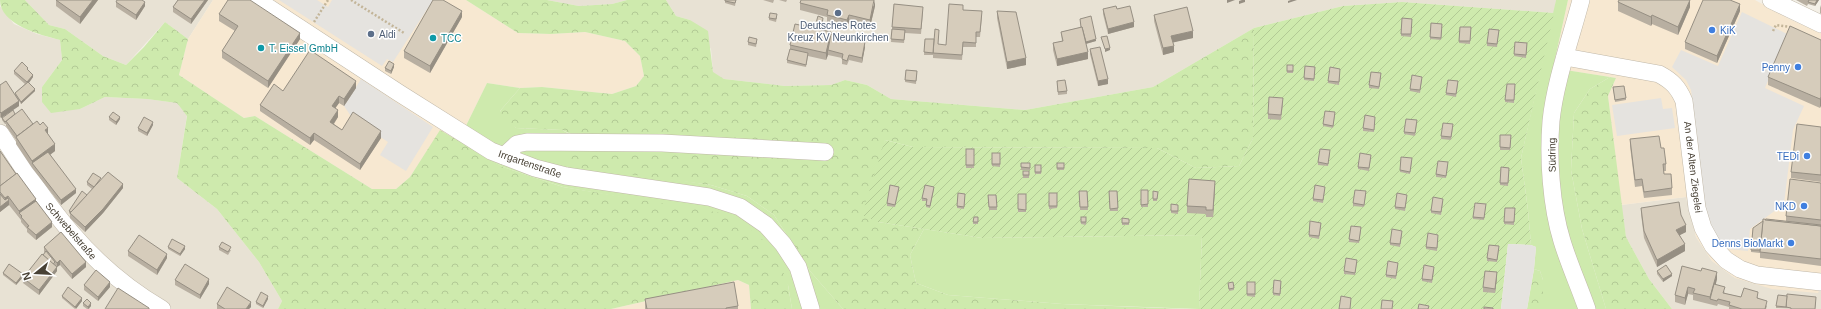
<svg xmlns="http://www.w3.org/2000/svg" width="1821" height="309" viewBox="0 0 1821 309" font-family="Helvetica,sans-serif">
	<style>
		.residential { fill: #e8e2d4 }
		.commercial { fill: #f7e8d1 }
		.green { fill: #ceeaad }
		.forest { fill: url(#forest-crowns) }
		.garden { fill: url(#garden-furrows) }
		.parking { fill: #e5e3df }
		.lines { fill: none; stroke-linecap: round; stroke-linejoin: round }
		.minor-casing { stroke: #c0b8a9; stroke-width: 18 }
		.path { stroke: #c3b599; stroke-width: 2.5; stroke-dasharray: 2 2; stroke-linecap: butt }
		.minor { stroke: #fff; stroke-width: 17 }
		.wall { fill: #b8afa1 }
		.shaded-wall { fill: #968f83 }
		.building { fill: #d6ccbb; stroke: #968f83 }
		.service-dot { fill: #5c6f8a; stroke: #fff; stroke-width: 1.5 }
		.shop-dot { fill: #3f7fe0; stroke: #fff; stroke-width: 1.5 }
		.culture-dot { fill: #0f9aa8; stroke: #fff; stroke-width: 1.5 }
		.labels { text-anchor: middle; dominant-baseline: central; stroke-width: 3; stroke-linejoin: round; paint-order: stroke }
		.service-label { font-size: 10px; fill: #4e5e75; stroke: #fff }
		.shop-label { font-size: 10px; fill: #366cbe; stroke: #fff; text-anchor: end }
		.culture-label { font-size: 10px; fill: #0d838f; stroke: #fff; text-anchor: start }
		.street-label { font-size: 10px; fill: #484135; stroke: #fff }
	</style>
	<defs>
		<pattern id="forest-crowns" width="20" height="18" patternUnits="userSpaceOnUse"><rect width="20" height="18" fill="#ceeaad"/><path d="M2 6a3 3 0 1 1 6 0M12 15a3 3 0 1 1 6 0" fill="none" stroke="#b2ca95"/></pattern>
		<pattern id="garden-furrows" width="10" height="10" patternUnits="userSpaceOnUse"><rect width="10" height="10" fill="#ceeaad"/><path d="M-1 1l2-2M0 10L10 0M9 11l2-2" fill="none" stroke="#b2ca95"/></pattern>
	</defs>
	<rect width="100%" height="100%" fill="#f4f0e7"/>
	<g class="residential">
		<polygon points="25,0 213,0 188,39 165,22 126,65 103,56 65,29 49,25"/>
		<polygon points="547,0 627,0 612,4 579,6"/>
		<polygon points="666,0 1556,0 1554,13 1402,2 1343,6 1254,28 1153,87 1025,110 891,99 867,85 845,80 831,85 785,86 724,79 713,73 711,49 690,20 676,16"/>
		<polygon points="0,6 14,24 37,34 60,40 62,60 42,87 80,109 105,97 147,99 177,103 187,115 177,178 217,209 259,262 282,301 278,309 0,309"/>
		<polygon points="1686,197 1696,237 1712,261 1735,278 1821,286 1821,309 1672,309 1649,279 1626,237 1621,205"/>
	</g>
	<g class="commercial">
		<polygon points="213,0 466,0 518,33 551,34 585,32 625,41 640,56 644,76 636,86 612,94 542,87 520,88 487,83 458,142 440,131 410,177 396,189 372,189 255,116 244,118 179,75 188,39"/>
		<polygon points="1568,0 1755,0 1789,19 1821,33 1821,286 1818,293 1772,289 1735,278 1712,261 1696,237 1686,197 1621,205 1608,96 1616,78 1553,68"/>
		<polygon points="738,280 749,285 751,309 611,309"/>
	</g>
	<g class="green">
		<polygon points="1556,0 1568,0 1553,68 1610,77 1590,89 1574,113 1571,170 1582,229 1606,309 1543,309 1543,280 1540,271 1534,269 1536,247 1531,245 1528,210 1521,158"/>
		<polygon points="487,83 520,88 500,111 516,128 562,130 651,176 711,185 747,196 774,215 810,271 843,309 792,309 788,285 626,198 563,187 503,167 458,142"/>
		<polygon points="924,229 982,238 1202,235 1199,309 1062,304 948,295 916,283 910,255"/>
	</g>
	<g class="forest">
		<path d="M0 0H25L49 25 65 29 103 56 126 65 144 47 165 22 188 39 179 75 244 118 255 116 372 189H396L410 177 440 130 503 167 563 187 721 213 757 234 777 255 788 285 792 309H751L749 285 738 280 611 309H278L282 301 259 262 217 209 177 178 187 116 177 103 147 99 105 97 80 109 51 113 42 102V87L62 60 60 40C41 35 0 25 0 0Z"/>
		<polygon points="466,0 547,0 579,6 612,4 627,0 666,0 676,16 690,20 708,31 713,72 724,79 785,86 831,85 845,80 867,85 891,99 1025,110 1153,87 1254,28 1253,138 1239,166 1196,168 1157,148 913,147 885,140 878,222 924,229 910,255 916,283 948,295 1062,304 1187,309 843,309 810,271 774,215 747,196 711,185 575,167 565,161 563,153 571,146 573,135 562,130 516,128 505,120 500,111 520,88 542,87 612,94 636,86 644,76 640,56 625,41 585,32 551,34 518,33"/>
		<polygon points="1610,77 1616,78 1608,96 1626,237 1649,279 1672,309 1606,309 1582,229 1571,170 1574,113 1590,89"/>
		<polygon points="1534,269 1540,271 1543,280 1543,309 1527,309"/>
	</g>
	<polygon class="garden" points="1402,2 1554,13 1521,158 1528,210 1531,245 1508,244 1501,309 1199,309 1202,235 982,238 878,222 862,215 885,140 913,147 1157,148 1196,168 1239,166 1253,138 1254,28 1343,6"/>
	<g class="parking">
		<polygon points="279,0 317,0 328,7 332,0 433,0 393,62 387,59 382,66"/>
		<polygon points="1742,12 1787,34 1765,88 1804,106 1793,130 1784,204 1750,229 1748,251 1728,249 1720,241 1711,226 1706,212 1691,90 1686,80 1672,67 1681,50 1718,66"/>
		<polygon points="361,79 433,127 406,171 380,155 388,142 353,119 344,106"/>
		<polygon points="1661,98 1663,109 1672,108 1675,128 1617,136 1612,105"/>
		<polygon points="1508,244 1531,245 1536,247 1534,269 1527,309 1501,309"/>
	</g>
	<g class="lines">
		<g class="minor-casing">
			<g id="minor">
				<polyline points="257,0 399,93 491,151 535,168 566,176 709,197 740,207 766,225 783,244 798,267 811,309"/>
				<path d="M1581 0C1571 38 1555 82 1551 121 1548 158 1551 205 1562 241 1569 264 1579 286 1587 309"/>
				<polyline points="1771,0 1821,24"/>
				<path d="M1565 57 1659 74C1672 81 1678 87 1684 101L1697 208 1703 228 1713 246 1726 260 1740 269 1757 275 1821 282"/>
				<path d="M0 133C47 205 86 265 162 309"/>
				<polyline points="504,156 517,144 527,142 662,143 825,152"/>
			</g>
		</g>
		<g class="path">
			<polyline points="351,0 404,33"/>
			<polyline points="314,22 328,0"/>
			<polyline points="1773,31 1776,25 1790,27"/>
		</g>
		<use href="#minor" class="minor"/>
	</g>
	<g class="wall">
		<polygon points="56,0 98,0 80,24 56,6"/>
		<polygon points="178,0 208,0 191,24 173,12 173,7"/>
		<polygon points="725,0 736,0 735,6 725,3"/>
		<polygon points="763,0 774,0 773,3"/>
		<polygon points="779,0 787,0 786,2"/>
		<polygon points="1690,0 1690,7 1678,35 1652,24 1651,26 1618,11 1618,2"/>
		<polygon points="1796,0 1819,0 1815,6 1808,4 1807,6"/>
		<polygon points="116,2 145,6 136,20 116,7"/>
		<polygon points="800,3 875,6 870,27 849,22 847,27 827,22 827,17 800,10"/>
		<polygon points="894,4 923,12 921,34 905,33 904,43 891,42"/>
		<polygon points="1821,5 1821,14 1820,13 1820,8"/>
		<polygon points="1103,9 1117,9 1134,27 1108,34 1103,14"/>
		<polygon points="963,10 982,16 980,37 976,37 976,47 963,47 962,60 933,58 933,55 924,55 925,39 939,45 946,45"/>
		<polygon points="997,11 1026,65 1007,69 997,18"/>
		<polygon points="1740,11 1717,63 1685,49 1685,42"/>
		<polygon points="219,14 300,39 268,88 222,58 222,51 235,31 219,21"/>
		<polygon points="1154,15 1193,38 1173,42 1174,52 1163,55 1154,21"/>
		<polygon points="462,17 430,73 404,58 404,51"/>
		<polygon points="777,17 776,22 769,20 769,18"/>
		<polygon points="1402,18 1412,19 1411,37 1401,36"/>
		<polygon points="1080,19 1096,41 1086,44 1088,59 1057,66 1053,50 1053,43 1062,41 1061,32 1081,27"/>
		<polygon points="823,20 822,26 816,25 816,23"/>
		<polygon points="1431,23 1442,24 1441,40 1430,39"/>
		<polygon points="1460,27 1471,27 1470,44 1459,43"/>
		<polygon points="1499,30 1497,47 1487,46 1487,43"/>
		<polygon points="831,34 865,47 862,63 849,60 847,65 842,64 842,58 828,55 826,60 808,56 806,67 787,63 787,60 790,49 790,45"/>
		<polygon points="1821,40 1820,108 1768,85 1768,77"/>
		<polygon points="757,41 756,47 748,45 748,42"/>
		<polygon points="1515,42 1527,43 1526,58 1514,56"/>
		<polygon points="1090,49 1108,84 1098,86 1090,54"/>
		<rect x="1287" y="65" width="6" height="8"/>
		<polygon points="1305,66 1315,67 1314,81 1304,80"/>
		<polygon points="394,67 391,74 385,71 385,68"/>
		<polygon points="28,70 33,77 29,83 35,91 21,104 19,101 19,106 1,118 0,117 0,85 15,95 15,93 25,84 14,74 14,71"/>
		<polygon points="906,70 917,71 916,84 905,82"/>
		<polygon points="1340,71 1339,85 1328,83 1328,81"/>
		<polygon points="1381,76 1379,89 1369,88 1369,85"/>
		<polygon points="1422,79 1420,93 1410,91 1410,89"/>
		<polygon points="1057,81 1067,91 1067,94 1058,95"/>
		<polygon points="1458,84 1456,97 1446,95 1446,93"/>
		<polygon points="1507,84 1515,84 1514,103 1505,102"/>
		<polygon points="1613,87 1626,98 1626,100 1615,102"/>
		<polygon points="356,88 344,106 339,103 335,108 338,117 334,124 342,130 381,138 360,170 314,140 310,145 260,111 260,105 283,91"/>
		<polygon points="1283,103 1281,120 1268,119 1268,114"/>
		<polygon points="15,114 33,124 48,134 55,151 50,155 76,193 61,205 32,168 16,144 16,140 6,126 6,124 5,124 2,120 2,118"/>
		<polygon points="1335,115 1333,128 1323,126 1323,124"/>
		<polygon points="109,117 120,119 116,125 109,120"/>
		<polygon points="1375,119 1374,132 1363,131 1363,128"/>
		<polygon points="1417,123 1415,136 1404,134 1404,132"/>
		<polygon points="153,125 147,136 138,131 138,128"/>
		<polygon points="1453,127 1451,140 1441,139 1441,136"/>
		<polygon points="1821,127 1821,182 1791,178 1791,172"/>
		<polygon points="1500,135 1511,135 1510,150 1500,150"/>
		<polygon points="1630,139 1661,148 1666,164 1666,171 1664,171 1664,174 1672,188 1672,195 1644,198 1642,186 1635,187 1630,146"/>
		<rect x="966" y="149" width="8" height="19"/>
		<polygon points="0,151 16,174 36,201 52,227 36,240 27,232 27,229 21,222 21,220 9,205 0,212"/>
		<polygon points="992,153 1000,153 1000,167 992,166"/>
		<polygon points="1330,153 1328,166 1318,165 1318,162"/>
		<polygon points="1371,157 1369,171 1358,169 1358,167"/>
		<polygon points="1412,161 1410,174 1400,172 1400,170"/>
		<rect x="1021" y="163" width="9" height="7"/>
		<rect x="1057" y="163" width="7" height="7"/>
		<rect x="1035" y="165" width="6" height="9"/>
		<polygon points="1448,165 1446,178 1436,177 1436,174"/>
		<polygon points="1501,167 1509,168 1508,186 1500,185"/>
		<rect x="1023" y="171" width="6" height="7"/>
		<polygon points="101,180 123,188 103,213 85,232 70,218 70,214 69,213 69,211 87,195 92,189 87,185 87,182"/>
		<polygon points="1821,183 1821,266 1760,258 1760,253 1751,252 1753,228 1786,221 1786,216"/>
		<polygon points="1215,188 1213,217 1206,217 1206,214 1187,213 1187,206"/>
		<polygon points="899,189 895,207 887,206 887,203"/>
		<polygon points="934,189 930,208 926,207 926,201 922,201 922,198"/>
		<polygon points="1325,189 1323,203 1313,201 1313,199"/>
		<rect x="1141" y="190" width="7" height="17"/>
		<polygon points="1079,191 1087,191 1088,210 1080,210"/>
		<polygon points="1109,191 1117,191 1118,211 1110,211"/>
		<polygon points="1153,191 1158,192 1157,201 1153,201"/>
		<polygon points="1049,193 1057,193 1057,208 1049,209"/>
		<polygon points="965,194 964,209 957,208 957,206"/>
		<rect x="1018" y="194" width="8" height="18"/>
		<polygon points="1366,194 1364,207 1353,206 1353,203"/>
		<polygon points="988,195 996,195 997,210 989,210"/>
		<polygon points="1407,197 1405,211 1395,209 1395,207"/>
		<polygon points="1443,201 1441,215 1431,213 1431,211"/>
		<polygon points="1171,204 1178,205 1178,214 1171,213"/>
		<polygon points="1486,204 1484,220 1473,219 1473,217"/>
		<polygon points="1505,208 1515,208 1514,225 1504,224"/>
		<polygon points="1641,208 1681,215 1686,232 1680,235 1685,251 1657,267 1644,238 1641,214"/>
		<polygon points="974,217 978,217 978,224 973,224"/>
		<polygon points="1081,217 1086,217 1086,225 1081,224"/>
		<polygon points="1122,218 1129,219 1129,225 1122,225"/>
		<polygon points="1321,225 1319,239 1309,237 1309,235"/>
		<polygon points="1361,230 1359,243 1349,242 1349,239"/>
		<polygon points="1402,233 1400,247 1390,245 1390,243"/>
		<polygon points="1438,237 1437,251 1426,249 1426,247"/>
		<polygon points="44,247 86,267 72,279 60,265 57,267 57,271 39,295 23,283 23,278 45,253 44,252"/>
		<polygon points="168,247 185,249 180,256 168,249"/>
		<polygon points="219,247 231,250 228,255 219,250"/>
		<polygon points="1499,249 1497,262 1487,261 1487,258"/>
		<polygon points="128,251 167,258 157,275 128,256"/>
		<polygon points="1357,262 1355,275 1344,274 1344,271"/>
		<polygon points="1398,265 1396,279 1386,277 1386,275"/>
		<polygon points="1682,266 1717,279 1715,285 1725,292 1724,293 1741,297 1758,297 1758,298 1767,306 1766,309 1729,309 1729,307 1718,304 1717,306 1693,300 1693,295 1688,294 1685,305 1675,302 1675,295"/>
		<polygon points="1434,270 1432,283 1422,281 1422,279"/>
		<polygon points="1657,271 1672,276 1663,282 1657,274"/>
		<polygon points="3,273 23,277 16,285 3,275"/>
		<polygon points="1497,277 1495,293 1483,292 1483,287"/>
		<polygon points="175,280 209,284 200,299 175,285"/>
		<polygon points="1281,281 1280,296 1273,295 1273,293"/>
		<polygon points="1247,282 1255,282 1255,297 1247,296"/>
		<polygon points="1228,283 1234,288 1234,290 1229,291"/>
		<polygon points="84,285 110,287 98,301 84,290"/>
		<polygon points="62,296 82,301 75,309 62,298"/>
		<polygon points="268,299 263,308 256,304 256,302"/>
		<polygon points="645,299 738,306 738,309 645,309"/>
		<polygon points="1816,302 1815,309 1776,308 1776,306"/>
		<polygon points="83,303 91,306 89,309 87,309 83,306"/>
		<polygon points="217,304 251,307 249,309 217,309"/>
	</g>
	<g class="shaded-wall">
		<polygon points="93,0 98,0 80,24 80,17"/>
		<polygon points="205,0 208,0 191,24 191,19"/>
		<polygon points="875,0 875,6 870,27 870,20"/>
		<polygon points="1227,0 1235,0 1227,3"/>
		<polygon points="1242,0 1245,0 1245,2 1239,4 1239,1"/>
		<polygon points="1291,0 1297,0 1288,3 1288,1"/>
		<polygon points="1690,0 1690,7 1678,35 1678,27"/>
		<polygon points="1817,0 1819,0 1815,6 1815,4"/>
		<polygon points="145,2 145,6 136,20 136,15"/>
		<polygon points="1740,4 1740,11 1717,63 1717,56"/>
		<polygon points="462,11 462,17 430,73 430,66"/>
		<polygon points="849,15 849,22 847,27 847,20"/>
		<polygon points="1652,15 1652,24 1651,26 1651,17"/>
		<polygon points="1134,22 1134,27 1108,34 1108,29"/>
		<polygon points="1193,31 1193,38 1171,43 1171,36"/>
		<polygon points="831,32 831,39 828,50 828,55 826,60 826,53"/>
		<polygon points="300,33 300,39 268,88 268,81"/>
		<polygon points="1096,39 1096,41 1085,44 1085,42"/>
		<polygon points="865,42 865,47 862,63 862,58"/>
		<polygon points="1174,46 1174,52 1163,55 1163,48"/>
		<polygon points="1110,48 1110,50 1105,52 1105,49"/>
		<polygon points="1088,52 1088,59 1057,66 1057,59"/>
		<polygon points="1026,58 1026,65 1007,69 1007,62"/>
		<polygon points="394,64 394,67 391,74 391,71"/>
		<polygon points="33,75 33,77 27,85 27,82"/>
		<polygon points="1108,79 1108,84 1098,86 1098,81"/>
		<polygon points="356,81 356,88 344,106 344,99"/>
		<polygon points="35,89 35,91 21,104 21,102"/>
		<polygon points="339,96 339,103 332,113 332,106"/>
		<polygon points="1821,97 1821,106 1820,108 1820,99"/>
		<polygon points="19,101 19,106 1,118 1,113"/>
		<polygon points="338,110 338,117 330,129 330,122"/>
		<polygon points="120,117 120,119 116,125 116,122"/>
		<polygon points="153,122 153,125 147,136 147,133"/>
		<polygon points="48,128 48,135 45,130"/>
		<polygon points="381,131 381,138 360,170 360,164"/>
		<polygon points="314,133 314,140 310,145 310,138"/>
		<polygon points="55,144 55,151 35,166 32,163 32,161"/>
		<polygon points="1215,181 1215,188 1213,217 1213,210"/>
		<polygon points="123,184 123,188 103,213 85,232 85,227"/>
		<polygon points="76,189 76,193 61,205 61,200"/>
		<polygon points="8,196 8,201 9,200 9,205 0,212 0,207 5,203 5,198"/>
		<polygon points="36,199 36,206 19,213 19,211"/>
		<polygon points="52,222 52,227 36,240 36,235"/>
		<polygon points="1686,225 1686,232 1676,237 1676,230"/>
		<polygon points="1685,244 1685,251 1657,267 1657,260"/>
		<polygon points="185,246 185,249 180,256 180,254"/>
		<polygon points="167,254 167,258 157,275 157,270"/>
		<polygon points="60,260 60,265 57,267 57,263"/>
		<polygon points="86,262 86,267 72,279 72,274"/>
		<polygon points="57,267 57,271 39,295 39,290"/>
		<polygon points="1497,272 1497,277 1495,293 1495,289"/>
		<polygon points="1717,272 1717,279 1712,300 1710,299 1710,297"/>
		<polygon points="23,274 23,277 16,285 16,283"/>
		<polygon points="1672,274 1672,276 1663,282 1663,279"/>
		<polygon points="209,279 209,284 200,299 200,295"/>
		<polygon points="110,282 110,287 98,301 98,297"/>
		<polygon points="1688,287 1688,294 1685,305 1685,298"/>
		<polygon points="268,296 268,299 263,308 263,306"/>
		<polygon points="82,298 82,301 76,309 75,307"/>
		<polygon points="251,302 251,307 249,309 246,309"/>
		<polygon points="91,303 91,306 88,309 88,307"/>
	</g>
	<g class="building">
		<polygon points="56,0 93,0 80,17"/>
		<polygon points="117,0 142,0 145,2 136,15 116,2"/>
		<polygon points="178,0 205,0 191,19 173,7"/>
		<polygon points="228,0 250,0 300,33 268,81 222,51 238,26 219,14"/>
		<polygon points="433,0 443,0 462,11 430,66 404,51"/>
		<polygon points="725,0 736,0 735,3 725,1"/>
		<polygon points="801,0 874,0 870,20 849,15 847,20 827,15 828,10 800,3"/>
		<polygon points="1619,0 1690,0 1678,27 1652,15 1651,17 1618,2"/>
		<polygon points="1703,0 1730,0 1740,4 1717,56 1685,42"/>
		<polygon points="1809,0 1817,0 1815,4 1808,2"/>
		<polygon points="894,4 923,7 921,29 892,27"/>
		<polygon points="949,4 963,5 963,10 982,11 980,32 976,32 976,43 963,42 962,55 933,53 935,29 939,30 938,44 946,45"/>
		<polygon points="1116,6 1117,9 1130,6 1134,22 1108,29 1103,9"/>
		<polygon points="1187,7 1193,31 1171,36 1174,46 1163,48 1154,15"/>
		<polygon points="997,11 1016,12 1026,58 1007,62"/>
		<polygon points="770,13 777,14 776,19 769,18"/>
		<polygon points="818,16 823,18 822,24 816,23"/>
		<polygon points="1091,16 1096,39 1086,42 1082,27 1081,27 1080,19"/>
		<polygon points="1402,18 1412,19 1411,34 1401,34"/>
		<polygon points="1431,23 1442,24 1441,38 1430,37"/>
		<polygon points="795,24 831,32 826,53 790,45"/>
		<polygon points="1790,26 1821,40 1821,97 1820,99 1768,77"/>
		<polygon points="1082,27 1088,52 1057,59 1053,43 1063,41 1061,32"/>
		<polygon points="1460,27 1471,27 1470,41 1459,41"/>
		<polygon points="892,29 905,30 904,40 891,39"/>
		<polygon points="1489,29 1499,30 1497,44 1487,43"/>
		<polygon points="831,34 865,42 862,58 849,55 847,61 842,59 843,54 828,50"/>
		<polygon points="1107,36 1110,48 1105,49 1101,37"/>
		<polygon points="749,37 757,39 756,44 748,42"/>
		<polygon points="925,39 934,39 933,53 924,52"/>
		<polygon points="1515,42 1527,43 1526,55 1514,54"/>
		<polygon points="1100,47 1108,79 1098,81 1090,49"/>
		<polygon points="790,49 808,53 806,65 787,60"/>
		<polygon points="310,50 356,81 344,99 339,96 332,106 338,110 330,122 342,130 353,112 381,131 360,164 314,133 310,138 260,105 274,84 283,91"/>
		<polygon points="389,61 394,64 391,71 385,68"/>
		<polygon points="22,62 28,68 27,69 33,75 27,82 14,71"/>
		<rect x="1287" y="65" width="6" height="6"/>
		<polygon points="1305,66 1315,67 1314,79 1304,78"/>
		<polygon points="1330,67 1340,69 1339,82 1328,81"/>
		<polygon points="906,70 917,71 916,81 905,80"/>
		<polygon points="1371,72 1381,73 1379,87 1369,85"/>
		<polygon points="1412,75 1422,77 1420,90 1410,89"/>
		<polygon points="1065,80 1067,91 1058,92 1057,81"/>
		<polygon points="1448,80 1458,81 1456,94 1446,93"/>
		<polygon points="6,81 19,101 1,113 0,112 0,85"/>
		<polygon points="28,82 35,89 21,102 15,93"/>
		<polygon points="1507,84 1515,84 1514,100 1505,100"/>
		<polygon points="1624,86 1626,98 1615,100 1613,87"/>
		<polygon points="1269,97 1283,98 1281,115 1268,114"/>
		<polygon points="22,109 33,124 17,136 6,121"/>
		<polygon points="13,110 15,114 5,122 2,118"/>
		<polygon points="1325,111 1335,112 1333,126 1323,124"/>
		<polygon points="113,112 120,117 116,122 109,117"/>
		<polygon points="1365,115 1375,117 1374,130 1363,128"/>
		<polygon points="144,117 153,122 147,133 138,128"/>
		<polygon points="1406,119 1417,120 1415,133 1404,132"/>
		<polygon points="37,121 40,125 43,122 48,128 45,130 55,144 32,161 16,137"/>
		<polygon points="1443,123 1453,124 1451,137 1441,136"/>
		<polygon points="1797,124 1821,127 1821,175 1791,172"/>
		<polygon points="1500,135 1511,135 1510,148 1500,147"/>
		<polygon points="1659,136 1661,148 1664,148 1666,164 1663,164 1664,174 1671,174 1672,188 1644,192 1642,179 1635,180 1630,139"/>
		<rect x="966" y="149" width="8" height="16"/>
		<polygon points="1320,149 1330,150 1328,164 1318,162"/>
		<polygon points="0,151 16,174 0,186"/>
		<polygon points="48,152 76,189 61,200 32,163"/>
		<rect x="992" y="153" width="8" height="11"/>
		<polygon points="1360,153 1371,155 1369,168 1358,167"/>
		<polygon points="1401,157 1412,158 1410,172 1400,170"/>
		<polygon points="1438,161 1448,162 1446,176 1436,174"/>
		<polygon points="1021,163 1030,163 1030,168 1021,167"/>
		<rect x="1057" y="163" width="7" height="5"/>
		<rect x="1035" y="165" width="6" height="7"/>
		<polygon points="1501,167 1509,168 1508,183 1500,183"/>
		<rect x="1023" y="171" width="6" height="4"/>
		<polygon points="108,172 123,184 103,209 85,227 70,213"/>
		<polygon points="17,173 36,199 19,211 8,196 5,198 0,192 0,186"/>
		<polygon points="93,173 101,178 94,187 87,182"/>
		<polygon points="1189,179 1215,181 1213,210 1206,210 1206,207 1187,206"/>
		<polygon points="1790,179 1821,183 1821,220 1786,216"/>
		<polygon points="890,185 899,187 895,205 887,203"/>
		<polygon points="925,185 934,187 930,206 926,205 927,199 922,198"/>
		<polygon points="1315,185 1325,187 1323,200 1313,199"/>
		<polygon points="1141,190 1148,190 1148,204 1141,205"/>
		<polygon points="1355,190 1366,191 1364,205 1353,203"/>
		<polygon points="82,191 87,195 71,212 69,211"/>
		<polygon points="1079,191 1087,191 1088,207 1080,207"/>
		<polygon points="1109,191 1117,191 1118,208 1110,209"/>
		<polygon points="1153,191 1158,192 1157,199 1153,199"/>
		<polygon points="958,193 965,194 964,207 957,206"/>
		<rect x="1049" y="193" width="8" height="13"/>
		<polygon points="1397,193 1407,195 1405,208 1395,207"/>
		<polygon points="0,194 5,200 8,198 9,200 0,207"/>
		<polygon points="1018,194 1026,194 1026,210 1018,209"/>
		<polygon points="988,195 996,195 997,207 989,207"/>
		<polygon points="1433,197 1443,199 1441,212 1431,211"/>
		<polygon points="36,201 52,222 36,235 27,227 29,226 21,217 22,216 19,213"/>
		<polygon points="1679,202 1681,215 1686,225 1676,230 1685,244 1657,260 1644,231 1641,208"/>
		<polygon points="1475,203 1486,204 1484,218 1473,217"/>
		<polygon points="1171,204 1178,205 1178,211 1171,211"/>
		<polygon points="1505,208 1515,208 1514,222 1504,222"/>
		<polygon points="974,217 978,217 978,222 973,222"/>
		<rect x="1081" y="217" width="5" height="5"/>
		<polygon points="1122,218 1129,219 1129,223 1122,223"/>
		<polygon points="1763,219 1821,226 1821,259 1760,252"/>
		<polygon points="1766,219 1821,225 1821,226 1765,220"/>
		<polygon points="1310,221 1321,223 1319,236 1309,235"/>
		<polygon points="1763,221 1760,250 1751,250 1753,228"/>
		<polygon points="1351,226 1361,227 1359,241 1349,239"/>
		<polygon points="1392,229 1402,231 1400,244 1390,243"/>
		<polygon points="61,232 86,262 72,274 60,260 57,263 44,247"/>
		<polygon points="1428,233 1438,235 1437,248 1426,247"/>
		<polygon points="139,235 167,254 157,270 128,251"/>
		<polygon points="172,239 185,246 180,254 168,247"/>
		<polygon points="222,242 231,247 228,252 219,247"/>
		<polygon points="1489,245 1499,246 1497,260 1487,258"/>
		<polygon points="46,251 55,262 53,264 43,255"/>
		<polygon points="42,254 57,267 39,290 23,278"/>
		<polygon points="1346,258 1357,260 1355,273 1344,271"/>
		<polygon points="1388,261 1398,263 1396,276 1386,275"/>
		<polygon points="9,264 23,274 16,283 3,273"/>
		<polygon points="185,264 209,279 200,295 175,280"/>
		<polygon points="1424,265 1434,267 1432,280 1422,279"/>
		<polygon points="1666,265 1672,274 1663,279 1657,271"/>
		<polygon points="1682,266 1701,271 1702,268 1717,272 1710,297 1693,293 1695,289 1688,287 1685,298 1675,295"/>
		<polygon points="96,270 110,282 98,297 84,285"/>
		<polygon points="1485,271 1497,272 1495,289 1483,287"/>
		<polygon points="1274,280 1281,281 1280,294 1273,293"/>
		<polygon points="734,282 738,306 726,308 726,309 647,309 645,299"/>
		<polygon points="1233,282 1234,288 1229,289 1228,283"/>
		<rect x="1247" y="282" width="8" height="12"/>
		<polygon points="1714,284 1725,287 1723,293 1741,297 1744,288 1758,292 1757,298 1767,301 1765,309 1742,309 1729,305 1730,302 1718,299 1717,301 1710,299"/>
		<polygon points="68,287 82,298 75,307 62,296"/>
		<polygon points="227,287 251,302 246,309 225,309 217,304"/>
		<polygon points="118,288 149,308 149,309 105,309"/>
		<polygon points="261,292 268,296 263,306 256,302"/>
		<polygon points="1787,294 1816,297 1815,309 1791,309 1791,308 1786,307"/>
		<polygon points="1778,295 1787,296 1786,307 1776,306"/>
		<polygon points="1341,296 1351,298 1350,309 1339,309"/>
		<polygon points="87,299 91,303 88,307 83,303"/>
		<polygon points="1382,300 1393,301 1392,309 1381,309"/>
		<polygon points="1419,304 1429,306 1428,309 1418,309"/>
		<polygon points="1484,307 1493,308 1493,309 1484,309"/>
	</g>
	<g class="service-dot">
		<circle cx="838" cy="13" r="4"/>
		<circle cx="371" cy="34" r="4"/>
	</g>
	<g class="shop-dot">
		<circle cx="1712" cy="30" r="4"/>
		<circle cx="1798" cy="67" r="4"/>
		<circle cx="1807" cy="156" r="4"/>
		<circle cx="1804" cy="206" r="4"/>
		<circle cx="1791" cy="243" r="4"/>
	</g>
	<g class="culture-dot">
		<circle cx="433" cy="38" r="4"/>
		<circle cx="261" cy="48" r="4"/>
	</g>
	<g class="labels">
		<g class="service-label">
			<text x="838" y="25">Deutsches Rotes<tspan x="838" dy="12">Kreuz KV Neunkirchen</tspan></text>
			<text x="379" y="34" text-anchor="start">Aldi</text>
		</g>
		<g class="shop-label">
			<text x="1720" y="30" text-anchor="start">KiK</text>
			<text x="1790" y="67">Penny</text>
			<text x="1799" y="156">TEDi</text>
			<text x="1796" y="206">NKD</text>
			<text x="1783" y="243">Denns BioMarkt</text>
		</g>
		<g class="culture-label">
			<text x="441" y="38">TCC</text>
			<text x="269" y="48">T. Eissel GmbH</text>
		</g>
		<g class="street-label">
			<text transform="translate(1552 155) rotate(-91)">Südring</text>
			<text transform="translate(530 164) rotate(19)">Irrgartenstraße</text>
			<text transform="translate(1693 167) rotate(83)">An der Alten Ziegelei</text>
			<text transform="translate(71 231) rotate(49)">Schwebelstraße</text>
		</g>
	</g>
	<g transform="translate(36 273) rotate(252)" stroke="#ffffff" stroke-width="3" paint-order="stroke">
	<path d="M0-3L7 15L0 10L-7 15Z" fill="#484135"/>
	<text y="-6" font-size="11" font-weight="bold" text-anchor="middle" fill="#484135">N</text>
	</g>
</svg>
